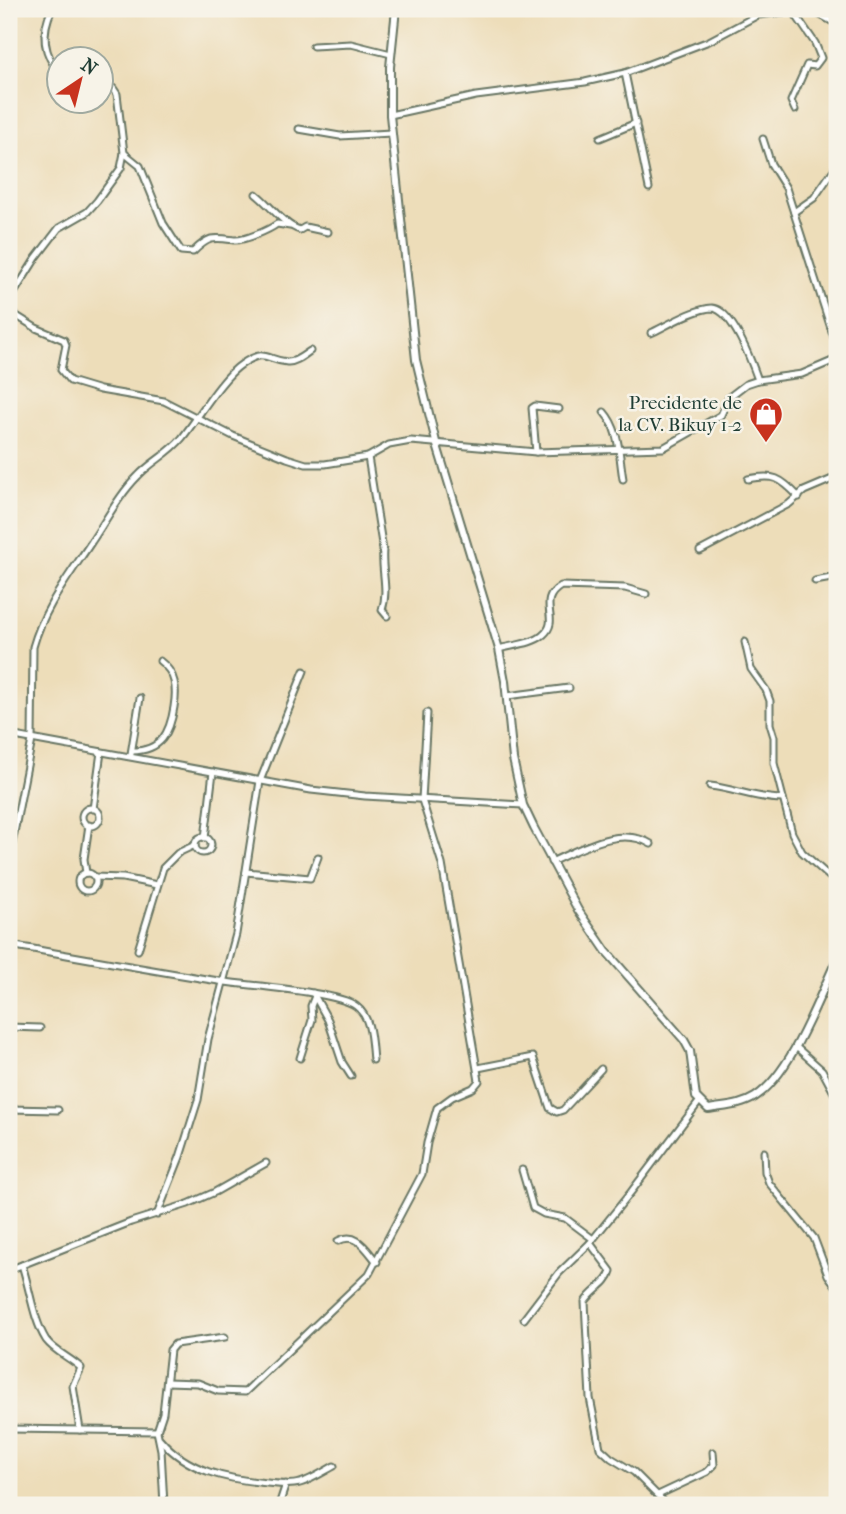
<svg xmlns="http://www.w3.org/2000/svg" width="846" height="1514" viewBox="0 0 846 1514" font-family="'IM FELL French Canon',serif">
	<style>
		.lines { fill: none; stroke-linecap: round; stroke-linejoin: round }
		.minor-casing { stroke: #677563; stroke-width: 9 }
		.tertiary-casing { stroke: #677563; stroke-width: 10 }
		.minor { stroke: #fff; stroke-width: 5 }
		.tertiary { stroke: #fff; stroke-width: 6 }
		.labels { text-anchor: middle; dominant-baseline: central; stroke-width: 5; stroke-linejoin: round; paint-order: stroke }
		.poi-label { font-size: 19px; fill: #1f3d34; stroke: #f7f3e8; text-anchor: end }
	</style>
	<rect width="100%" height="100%" fill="#f7f3e8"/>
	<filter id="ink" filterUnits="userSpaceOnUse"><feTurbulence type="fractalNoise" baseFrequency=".0143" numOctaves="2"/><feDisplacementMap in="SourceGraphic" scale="14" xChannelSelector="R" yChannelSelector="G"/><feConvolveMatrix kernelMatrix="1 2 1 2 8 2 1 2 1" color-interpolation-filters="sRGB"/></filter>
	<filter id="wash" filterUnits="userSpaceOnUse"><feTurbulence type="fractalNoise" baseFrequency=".00686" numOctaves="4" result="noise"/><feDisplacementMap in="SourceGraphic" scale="28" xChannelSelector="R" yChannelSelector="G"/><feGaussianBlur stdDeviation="1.57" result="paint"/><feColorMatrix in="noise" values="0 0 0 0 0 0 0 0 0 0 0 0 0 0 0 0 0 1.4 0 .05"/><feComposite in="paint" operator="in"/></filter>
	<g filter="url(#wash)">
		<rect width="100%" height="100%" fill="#edddb9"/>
	</g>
	<g filter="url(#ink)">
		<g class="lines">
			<g class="minor-casing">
				<g id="minor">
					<path d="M52 9C41 32 42 53 60 73"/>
					<polyline points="793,11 815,12 837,24"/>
					<polyline points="313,46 351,44 391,54"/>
					<polyline points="625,73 649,188"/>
					<polyline points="390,115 476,96 585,82 625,73 709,41 758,15 793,11 815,43 821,58 815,66 807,65 791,101 795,110"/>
					<polyline points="299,129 340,136 391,133"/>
					<polyline points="600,138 636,123"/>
					<polyline points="763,139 771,164 786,188 837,347"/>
					<path d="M124 153 140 166 163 223 181 251 193 252C209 236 213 237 234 240 244 241 269 230 277 224L290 226"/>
					<path d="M256 194C270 205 285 226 300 230L305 227 328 232"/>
					<polyline points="794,212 814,198 837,165"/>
					<polyline points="9,301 36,258 59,228 87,212 97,201 121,168 124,153 117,94 113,88 102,85"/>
					<polyline points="9,311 36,328 64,340 66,345 61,370 70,381 100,390 164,401 233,436 287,458 306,464 325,464 368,457 389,445 411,441 536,452 663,448 721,415 729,397 746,384 758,380 802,374 837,359"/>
					<path d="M651 333C666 326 696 308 712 308 732 309 752 363 758 380"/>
					<path d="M604 412C620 430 619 456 623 479"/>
					<polyline points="536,452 532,408 535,406 559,409"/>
					<path d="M368 457 383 550C381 571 389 590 382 610L387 616"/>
					<path d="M748 479C774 474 780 477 799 497"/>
					<polyline points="700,551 789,504 804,491 837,477"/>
					<polyline points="815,581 837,577"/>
					<polyline points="745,642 751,669 766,690 770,701 770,724 774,737 774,763 792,833 802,852 832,879 837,887"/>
					<path d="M499 649C512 645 533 644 543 635 562 619 535 602 561 586L625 588 646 594"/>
					<polyline points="507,696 569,688"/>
					<polyline points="9,735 311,790 365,796 523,805"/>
					<path d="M132 751C161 751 170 733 174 707 177 689 176 673 160 661"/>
					<polyline points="131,754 140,698"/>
					<path d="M710 786C735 789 757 799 783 799"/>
					<circle cx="91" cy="817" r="9"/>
					<polyline points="93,809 101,752"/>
					<circle cx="203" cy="845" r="8"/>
					<polyline points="205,838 213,772"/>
					<path d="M9 859 32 740 33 647C44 607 70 575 92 541 107 519 119 495 138 476 152 461 169 454 182 438 199 417 221 378 242 364 265 348 266 360 287 362 295 363 304 355 310 351"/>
					<path d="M551 862C581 849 620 825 651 844"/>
					<polyline points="246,872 310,878 318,857"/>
					<polyline points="86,873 84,859 89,825"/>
					<circle cx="87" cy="882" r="9"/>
					<polyline points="94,877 123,878 157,885"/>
					<path d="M9 945C81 957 153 971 225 982 252 986 338 992 356 1006 372 1018 371 1042 373 1060"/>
					<polyline points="138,950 163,868 178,853 195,845"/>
					<polyline points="313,993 328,1020 342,1062 351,1076"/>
					<polyline points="9,1027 40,1028"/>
					<polyline points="796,1047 822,1070 837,1098"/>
					<polyline points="300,1058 312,1020 311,1006 315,996"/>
					<polyline points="478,1068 533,1057 550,1108 557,1112 563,1110 601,1069"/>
					<polyline points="9,1109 58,1110"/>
					<polyline points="764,1152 765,1172 769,1183 814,1238 828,1275 837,1287"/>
					<polyline points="522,1170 533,1208 544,1214 565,1218 593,1239"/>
					<polyline points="157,1215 180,1157 198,1100 208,1039 236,934 260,781 304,671"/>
					<path d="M338 1241C357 1231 366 1249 377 1262"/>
					<path d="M590 1243 611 1271C608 1284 592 1290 585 1302L590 1398 600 1448 611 1458 634 1472 667 1505"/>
					<path d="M22 1265C30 1289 33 1319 46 1340 55 1352 71 1358 81 1368L73 1386 80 1430"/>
					<polyline points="9,1270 131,1222 188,1204 215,1192 266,1163"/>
					<polyline points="524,1319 559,1273 590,1243 631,1192 699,1102"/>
					<polyline points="167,1382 198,1383 218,1391 245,1392 369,1274 422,1174 427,1143 437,1108 452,1097 473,1088 479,1081 442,864 422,800 427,713"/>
					<polyline points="9,1429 157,1431"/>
					<path d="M160 1439C188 1472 227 1479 267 1483 278 1484 289 1486 300 1483 311 1480 323 1472 334 1466"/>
					<polyline points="658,1495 707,1472 714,1465 713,1452"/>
					<polyline points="164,1505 161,1450 157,1431 163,1413 170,1350 175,1344 225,1337"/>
					<polyline points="279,1505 286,1484"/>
				</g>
			</g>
			<g class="tertiary-casing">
				<path id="tertiary" d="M396 9 390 67V115L416 360 436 442 499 649 505 681 513 759 523 805 534 828 578 910 606 951 684 1040 690 1051 696 1097 708 1109C725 1106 741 1106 755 1097 792 1073 818 998 837 959"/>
			</g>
			<use href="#minor" class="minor"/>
			<use href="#tertiary" class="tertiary"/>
		</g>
	</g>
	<defs>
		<g id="shop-pin" transform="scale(1.75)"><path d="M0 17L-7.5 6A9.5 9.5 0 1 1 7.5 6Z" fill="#c8321e" stroke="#f7f3e8"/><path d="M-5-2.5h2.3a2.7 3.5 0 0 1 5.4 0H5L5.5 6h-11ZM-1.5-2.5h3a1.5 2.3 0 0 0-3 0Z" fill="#fff"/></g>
	</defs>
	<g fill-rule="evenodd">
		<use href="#shop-pin" x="766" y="414"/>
	</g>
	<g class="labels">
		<g class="poi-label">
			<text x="742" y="403">Precidente de<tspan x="742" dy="22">la CV. Bikuy 1-2</tspan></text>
		</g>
	</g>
	<rect width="846" height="1514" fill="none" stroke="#f7f3e8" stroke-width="35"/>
	<g transform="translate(80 80) rotate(35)"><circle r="33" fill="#f7f3e8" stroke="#a1aaa0" stroke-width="2"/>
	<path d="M0-5L12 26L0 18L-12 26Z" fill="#c8321e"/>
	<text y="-10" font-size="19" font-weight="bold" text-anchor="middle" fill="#1f3d34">N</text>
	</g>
</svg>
